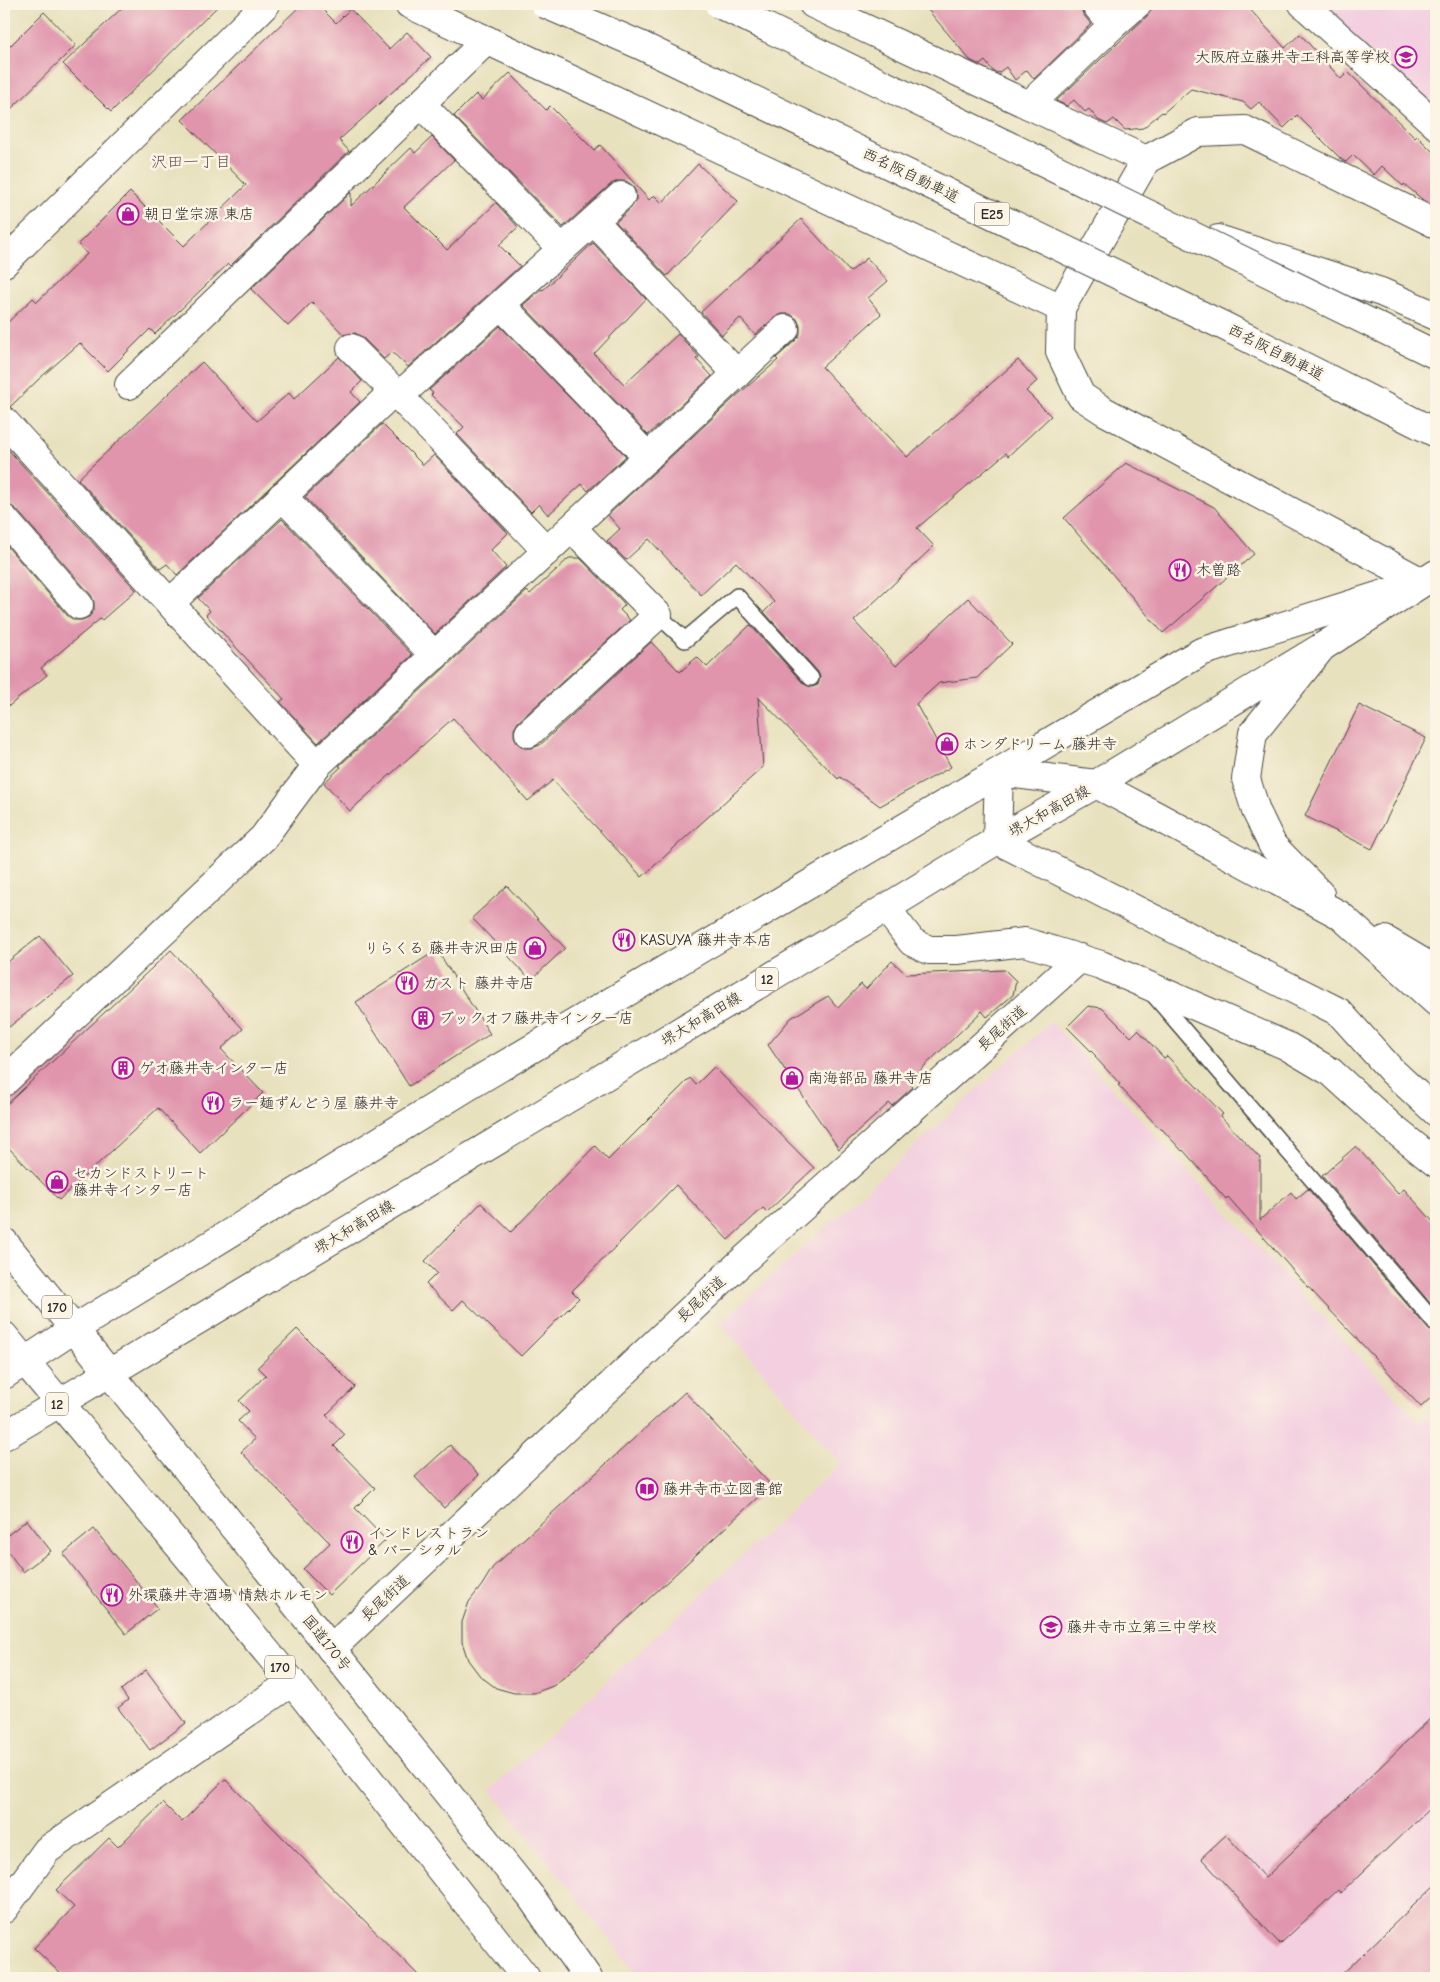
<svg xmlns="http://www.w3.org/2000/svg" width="1440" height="1982" viewBox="0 0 1440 1982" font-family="'Comic Neue','Klee One',sans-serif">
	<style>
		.built { fill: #f3cfe0 }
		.building { fill: #e095ad }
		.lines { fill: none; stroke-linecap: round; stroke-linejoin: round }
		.service-casing { stroke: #474641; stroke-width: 18 }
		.minor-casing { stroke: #474641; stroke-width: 30 }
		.tertiary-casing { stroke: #474641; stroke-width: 30 }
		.primary-casing { stroke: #474641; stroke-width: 30 }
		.trunk-casing { stroke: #474641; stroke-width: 30 }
		.motorway-casing { stroke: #474641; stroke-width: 30 }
		.service { stroke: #fff; stroke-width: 15 }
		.minor { stroke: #fff; stroke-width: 28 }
		.tertiary { stroke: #fff; stroke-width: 28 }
		.primary { stroke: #fff; stroke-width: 28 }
		.trunk { stroke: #fff; stroke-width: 28 }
		.motorway { stroke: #fff; stroke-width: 28 }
		.motorway-bridge-casing { stroke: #474641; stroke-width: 30; stroke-linecap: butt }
		.motorway-bridge { stroke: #fff; stroke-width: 28 }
		.labels { text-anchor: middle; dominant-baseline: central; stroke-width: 5; stroke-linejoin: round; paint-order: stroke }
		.shield { fill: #fcf5e5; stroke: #6a6863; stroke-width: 1 }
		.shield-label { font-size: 14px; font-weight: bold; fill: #2b2b2b }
		.poi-label { font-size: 15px; fill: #2b2b2b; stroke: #fcf5e5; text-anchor: start }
		.street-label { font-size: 15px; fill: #2b2b2b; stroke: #fcf5e5 }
		.neighbourhood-label { font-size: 16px; fill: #6a5058; stroke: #fcf5e5 }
	</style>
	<rect width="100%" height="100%" fill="#fcf5e5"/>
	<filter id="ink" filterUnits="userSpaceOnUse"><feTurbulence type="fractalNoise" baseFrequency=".02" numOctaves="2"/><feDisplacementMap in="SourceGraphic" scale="10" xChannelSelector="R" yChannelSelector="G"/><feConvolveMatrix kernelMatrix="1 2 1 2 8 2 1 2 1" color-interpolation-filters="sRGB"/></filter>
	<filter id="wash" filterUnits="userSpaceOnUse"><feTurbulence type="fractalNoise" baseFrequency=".0096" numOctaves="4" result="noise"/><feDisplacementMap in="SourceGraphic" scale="20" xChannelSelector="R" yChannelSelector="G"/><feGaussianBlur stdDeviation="1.12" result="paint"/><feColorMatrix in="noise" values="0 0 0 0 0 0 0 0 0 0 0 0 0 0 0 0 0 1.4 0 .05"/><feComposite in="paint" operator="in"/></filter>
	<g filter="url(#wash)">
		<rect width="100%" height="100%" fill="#e8e1be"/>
		<g class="built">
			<polygon points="1316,4 1436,4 1436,110"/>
			<polygon points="1051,1022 1419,1422 1436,1406 1436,1978 640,1978 491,1790 841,1464 721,1323"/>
		</g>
		<g id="blocks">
			<g class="building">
				<polygon points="126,4 220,4 111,112 63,64"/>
				<polygon points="302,4 317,4 336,23 350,9 389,49 407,32 431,57 339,140 349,151 230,266 228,264 155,334 150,329 108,371 80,343 40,378 10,407 4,406 4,326 33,298 37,302 87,254 78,244 130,192 184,246 246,185 182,120"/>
				<polygon points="923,4 1080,4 1083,14 1091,24 1034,79 1027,70 1015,80 1006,67 998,73 993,71 985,61 980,65 970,60"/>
				<polygon points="1152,4 1245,4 1285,48 1300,34 1341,79 1348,72 1415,138 1417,136 1436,155 1436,207 1423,200 1404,184 1403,186 1382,166 1374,175 1353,155 1346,162 1342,160 1297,115 1284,128 1259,102 1251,109 1243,102 1191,89 1163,113 1162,112 1143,128 1125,130 1114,119 1107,124 1098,120 1089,109 1085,112 1074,100 1067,106 1056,101 1147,16 1152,9"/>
				<polygon points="44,12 76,45 4,116 4,52"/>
				<polygon points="510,73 546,110 550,106 594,150 600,145 649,200 654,195 662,203 698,164 738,201 667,276 616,222 631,208 636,200 636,192 632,185 626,181 618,181 611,184 563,227 454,116 476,94 482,100"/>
				<polygon points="432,137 454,160 404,207 447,250 496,203 518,227 499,245 520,266 408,367 392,352 384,359 362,337 355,333 344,335 312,302 288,326 251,289 351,192 351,206 411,148 415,153"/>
				<polygon points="801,219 850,272 867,258 888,281 868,298 881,314 822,367 907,457 1018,360 1037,381 1026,391 1051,416 1008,456 1006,453 917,528 934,546 854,621 896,666 968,598 1012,644 977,678 939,683 916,704 951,767 880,806 840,777 838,779 758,697 763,767 642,877 553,780 528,801 453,718 350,811 324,783 341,767 339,766 527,591 530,594 569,558 580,558 623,602 625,605 620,610 630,620 518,722 514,729 514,736 517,743 524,748 532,748 540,745 651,642 680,672 697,657 707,667 750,625 804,684 812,687 818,685 820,677 818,672 764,612 774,602 736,562 701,595 649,539 626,560 607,541 620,529 608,515 733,399 778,360 776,358 796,340 800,334 800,326 797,319 790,314 782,314 774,318 755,335 740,318 722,335 701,312"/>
				<polygon points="593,243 646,299 594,354 624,384 678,334 699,357 696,359 712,376 648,435 523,305 542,289 543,290"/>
				<polygon points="500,326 626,456 588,491 582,484 548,515 539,504 531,512 457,434 464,427 431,395 433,393 429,390"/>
				<polygon points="339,357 362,381 351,392 360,402 177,575 167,564 160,569 78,479 202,362 257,421 289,393 294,399"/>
				<polygon points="382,424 423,465 434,455 508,533 491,550 506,567 435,634 305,497"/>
				<polygon points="4,445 136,590 102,620 100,619 41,668 47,675 4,710 4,547 6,545 67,615 74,620 82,620 89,617 94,610 94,602 91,595 16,509 4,502"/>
				<polygon points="1126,463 1214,507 1254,554 1163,633 1064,518"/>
				<polygon points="282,519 412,655 318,743 280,702 284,699 206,615 210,611 198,598"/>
				<polygon points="1359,705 1426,738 1372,849 1305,816"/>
				<polygon points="507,886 565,948 531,980 472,918"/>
				<polygon points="40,936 73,976 4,1031 4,965"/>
				<polygon points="171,950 243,1029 221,1049 263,1093 200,1153 158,1108 59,1200 4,1143 4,1107"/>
				<polygon points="437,950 490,1034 409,1086 356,1002"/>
				<polygon points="892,961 906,974 1005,970 1016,981 1013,995 987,1017 982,1011 908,1082 913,1087 892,1106 889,1103 839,1149 768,1045 791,1018 828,996 838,1008 861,984 866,989"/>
				<polygon points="1088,1006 1102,1008 1131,1037 1138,1030 1164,1058 1167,1056 1223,1114 1220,1116 1260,1158 1260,1220 1291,1192 1296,1199 1308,1189 1429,1330 1436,1333 1436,1393 1421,1407 1297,1275 1228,1197 1226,1199 1183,1150 1182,1151 1162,1129 1161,1130 1118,1085 1120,1084 1095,1057 1096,1056 1067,1027"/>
				<polygon points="714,1067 814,1168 767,1212 763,1208 728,1240 676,1185 572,1291 579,1298 521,1356 463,1300 453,1310 426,1284 437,1273 425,1261 481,1203 511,1232 595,1146 608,1160 690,1078 696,1085"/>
				<polygon points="1356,1146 1398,1194 1404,1189 1436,1225 1436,1310 1322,1176"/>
				<polygon points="297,1329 355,1387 326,1415 345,1435 334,1446 375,1488 355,1508 386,1540 329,1595 303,1569 330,1543 241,1452 255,1439 238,1421 249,1411 239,1401 266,1375 258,1367"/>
				<polygon points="685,1392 771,1485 568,1674 553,1686 534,1693 514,1693 496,1688 480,1676 468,1660 462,1642 462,1622 469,1602 482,1585 493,1567"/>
				<polygon points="450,1445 479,1475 444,1508 415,1477"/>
				<polygon points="27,1520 51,1551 23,1572 4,1546 4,1538"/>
				<polygon points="94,1529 158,1608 126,1634 63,1554"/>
				<polygon points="146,1670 186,1723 150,1750 118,1708 128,1700 121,1690"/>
				<polygon points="1436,1713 1436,1802 1341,1893 1338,1890 1280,1944 1201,1858 1226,1835 1265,1878"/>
				<polygon points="225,1779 421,1978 65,1978 34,1948 74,1907 56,1890 109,1838 118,1847 163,1803 182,1822"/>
				<polygon points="1436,1884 1436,1978 1338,1978"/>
			</g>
		</g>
	</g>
	<g filter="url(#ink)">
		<use href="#blocks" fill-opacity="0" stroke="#474641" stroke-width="1"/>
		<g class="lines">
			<g class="service-casing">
				<g id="service">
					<polyline points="658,615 685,640 737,596 811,678"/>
					<polyline points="1152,993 1436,1324"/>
				</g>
			</g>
			<g class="minor-casing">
				<g id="minor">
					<polyline points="409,4 1061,308"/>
					<polyline points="813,4 1146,160"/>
					<polyline points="1095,4 1113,25"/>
					<polyline points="1303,4 1436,125"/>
					<polyline points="421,104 562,249"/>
					<polyline points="1029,105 1113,25 1137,4"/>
					<polyline points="594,221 737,374"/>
					<polyline points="501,305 648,457"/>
					<polyline points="351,348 399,396"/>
					<polyline points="129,385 487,40"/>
					<polyline points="4,421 317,765 785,329"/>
					<polyline points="282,496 435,656"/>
					<polyline points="4,519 79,605"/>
					<polyline points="547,551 399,396 621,196"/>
					<polyline points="1422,582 1104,411 1081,396 1060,352 1061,308 1146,160 1198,132 1245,130 1436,224"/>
					<polyline points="170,603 394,391"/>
					<polyline points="529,733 658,615 572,528"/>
					<polyline points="886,908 912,942 929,950 957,950 1025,942 1101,965 1287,1046 1331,1072 1395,1130 1436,1163"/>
					<polyline points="4,1082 263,838 317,765"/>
					<polyline points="331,1649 737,1266 1080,958"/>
					<polyline points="4,1909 47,1850 292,1682"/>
				</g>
			</g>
			<g class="tertiary-casing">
				<polyline id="tertiary" points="4,263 266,4"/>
			</g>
			<g class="primary-casing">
				<g id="primary">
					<polyline points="4,1375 74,1329 472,1084 1201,652 1387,593"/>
					<polyline points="4,1436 886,908 997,840 1096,784 1322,647 1436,574"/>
				</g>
			</g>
			<g class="trunk-casing">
				<g id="trunk">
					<polyline points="4,1242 531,1897 588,1978"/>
					<polyline points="4,1336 292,1682 526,1978"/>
				</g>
			</g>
			<g class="motorway-casing">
				<g id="motorway">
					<polyline points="1218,239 1381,292 1436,316"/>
					<polyline points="1320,894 1273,846 1256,811 1246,779 1253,733 1322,647"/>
					<polyline points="1385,940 1436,970"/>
					<polyline points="1436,1002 1340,915 1155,815 1096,784 999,772 997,840 1339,1012 1392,1071 1436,1112"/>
				</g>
			</g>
			<use href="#service" class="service"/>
			<use href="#minor" class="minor"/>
			<use href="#tertiary" class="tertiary"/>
			<use href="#primary" class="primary"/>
			<use href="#trunk" class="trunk"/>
			<use href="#motorway" class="motorway"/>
			<g class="motorway-bridge-casing">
				<g id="motorway-bridge">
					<polyline points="545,4 640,45 1224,326 1436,433"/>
					<polyline points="719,4 1436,355"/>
				</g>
			</g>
			<use href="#motorway-bridge" class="motorway-bridge"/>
		</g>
	</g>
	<defs>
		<g id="school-ring" transform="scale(1.125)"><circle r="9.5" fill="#fcf5e5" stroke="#b5179e" stroke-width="1.5"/><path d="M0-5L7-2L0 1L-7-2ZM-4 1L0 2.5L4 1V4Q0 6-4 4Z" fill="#b5179e"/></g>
		<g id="shop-ring" transform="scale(1.125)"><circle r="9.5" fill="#fcf5e5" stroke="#b5179e" stroke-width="1.5"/><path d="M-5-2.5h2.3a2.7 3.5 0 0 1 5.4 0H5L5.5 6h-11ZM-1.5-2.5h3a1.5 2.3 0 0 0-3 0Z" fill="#b5179e"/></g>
		<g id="restaurant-ring" transform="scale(1.125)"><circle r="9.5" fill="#fcf5e5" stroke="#b5179e" stroke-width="1.5"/><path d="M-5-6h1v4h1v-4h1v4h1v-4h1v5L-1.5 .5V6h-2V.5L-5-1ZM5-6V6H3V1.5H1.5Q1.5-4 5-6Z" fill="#b5179e"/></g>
		<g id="building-ring" transform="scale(1.125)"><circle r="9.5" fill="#fcf5e5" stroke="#b5179e" stroke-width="1.5"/><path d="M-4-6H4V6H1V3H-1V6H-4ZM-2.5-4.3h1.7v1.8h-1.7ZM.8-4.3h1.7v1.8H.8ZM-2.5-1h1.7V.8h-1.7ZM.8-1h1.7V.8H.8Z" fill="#b5179e"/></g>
		<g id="library-ring" transform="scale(1.125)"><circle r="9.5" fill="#fcf5e5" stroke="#b5179e" stroke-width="1.5"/><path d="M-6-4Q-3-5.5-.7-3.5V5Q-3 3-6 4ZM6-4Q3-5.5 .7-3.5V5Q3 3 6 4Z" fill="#b5179e"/></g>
	</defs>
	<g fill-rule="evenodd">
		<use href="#school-ring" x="1406" y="57"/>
		<use href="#shop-ring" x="128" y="214"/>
		<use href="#restaurant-ring" x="1180" y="570"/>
		<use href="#shop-ring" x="947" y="744"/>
		<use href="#restaurant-ring" x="624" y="940"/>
		<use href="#shop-ring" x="535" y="948"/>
		<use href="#restaurant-ring" x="407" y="983"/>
		<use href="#building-ring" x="423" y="1018"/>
		<use href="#building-ring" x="123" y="1068"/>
		<use href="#shop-ring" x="792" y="1078"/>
		<use href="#restaurant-ring" x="213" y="1103"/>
		<use href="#shop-ring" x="57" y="1182"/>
		<use href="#library-ring" x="647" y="1489"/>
		<use href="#restaurant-ring" x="352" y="1542"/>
		<use href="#restaurant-ring" x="112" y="1595"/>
		<use href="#school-ring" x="1051" y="1627"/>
	</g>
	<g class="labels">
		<g class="shield">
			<rect x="974.5" y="202.5" width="35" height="23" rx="4"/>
			<rect x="756" y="967.5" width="22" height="23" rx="4"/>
			<rect x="42" y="1295.5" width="30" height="23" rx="4"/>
			<rect x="46" y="1392.5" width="22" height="23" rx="4"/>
			<rect x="265" y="1655.5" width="30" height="23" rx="4"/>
		</g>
		<g class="shield-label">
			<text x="992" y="214">E25</text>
			<text x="767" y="979">12</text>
			<text x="57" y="1307">170</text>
			<text x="57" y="1404">12</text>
			<text x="280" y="1667">170</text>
		</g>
		<g class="poi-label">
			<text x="1390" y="57" text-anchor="end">大阪府立藤井寺工科高等学校</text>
			<text x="144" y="214">朝日堂宗源 東店</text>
			<text x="1196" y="570">木曽路</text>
			<text x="963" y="744">ホンダドリーム 藤井寺</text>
			<text x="640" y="940">KASUYA 藤井寺本店</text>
			<text x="519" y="948" text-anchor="end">りらくる 藤井寺沢田店</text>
			<text x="423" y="983">ガスト 藤井寺店</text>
			<text x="439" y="1018">ブックオフ藤井寺インター店</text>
			<text x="139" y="1068">ゲオ藤井寺インター店</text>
			<text x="808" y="1078">南海部品 藤井寺店</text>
			<text x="229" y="1103">ラー麺ずんどう屋 藤井寺</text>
			<text x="73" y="1173">セカンドストリート<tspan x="73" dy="17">藤井寺インター店</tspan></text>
			<text x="663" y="1489">藤井寺市立図書館</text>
			<text x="368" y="1533">インドレストラン<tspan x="368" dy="17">&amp; バー シタル</tspan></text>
			<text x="128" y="1595">外環藤井寺酒場 情熱ホルモン</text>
			<text x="1067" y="1627">藤井寺市立第三中学校</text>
		</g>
		<g class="street-label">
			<text transform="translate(911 175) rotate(26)">西名阪自動車道</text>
			<text transform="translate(1276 352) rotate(27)">西名阪自動車道</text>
			<text transform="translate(1049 811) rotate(-29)">堺大和高田線</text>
			<text transform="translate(701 1019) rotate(-31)">堺大和高田線</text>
			<text transform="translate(1002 1028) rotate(-42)">長尾街道</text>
			<text transform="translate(354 1227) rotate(-31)">堺大和高田線</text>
			<text transform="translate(701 1299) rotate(-43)">長尾街道</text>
			<text transform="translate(385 1598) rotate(-43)">長尾街道</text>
			<text transform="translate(327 1643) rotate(51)">国道170号</text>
		</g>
		<g class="neighbourhood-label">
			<text x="191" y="162">沢田一丁目</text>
		</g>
	</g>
	<rect width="1440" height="1982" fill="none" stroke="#fcf5e5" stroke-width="20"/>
</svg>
